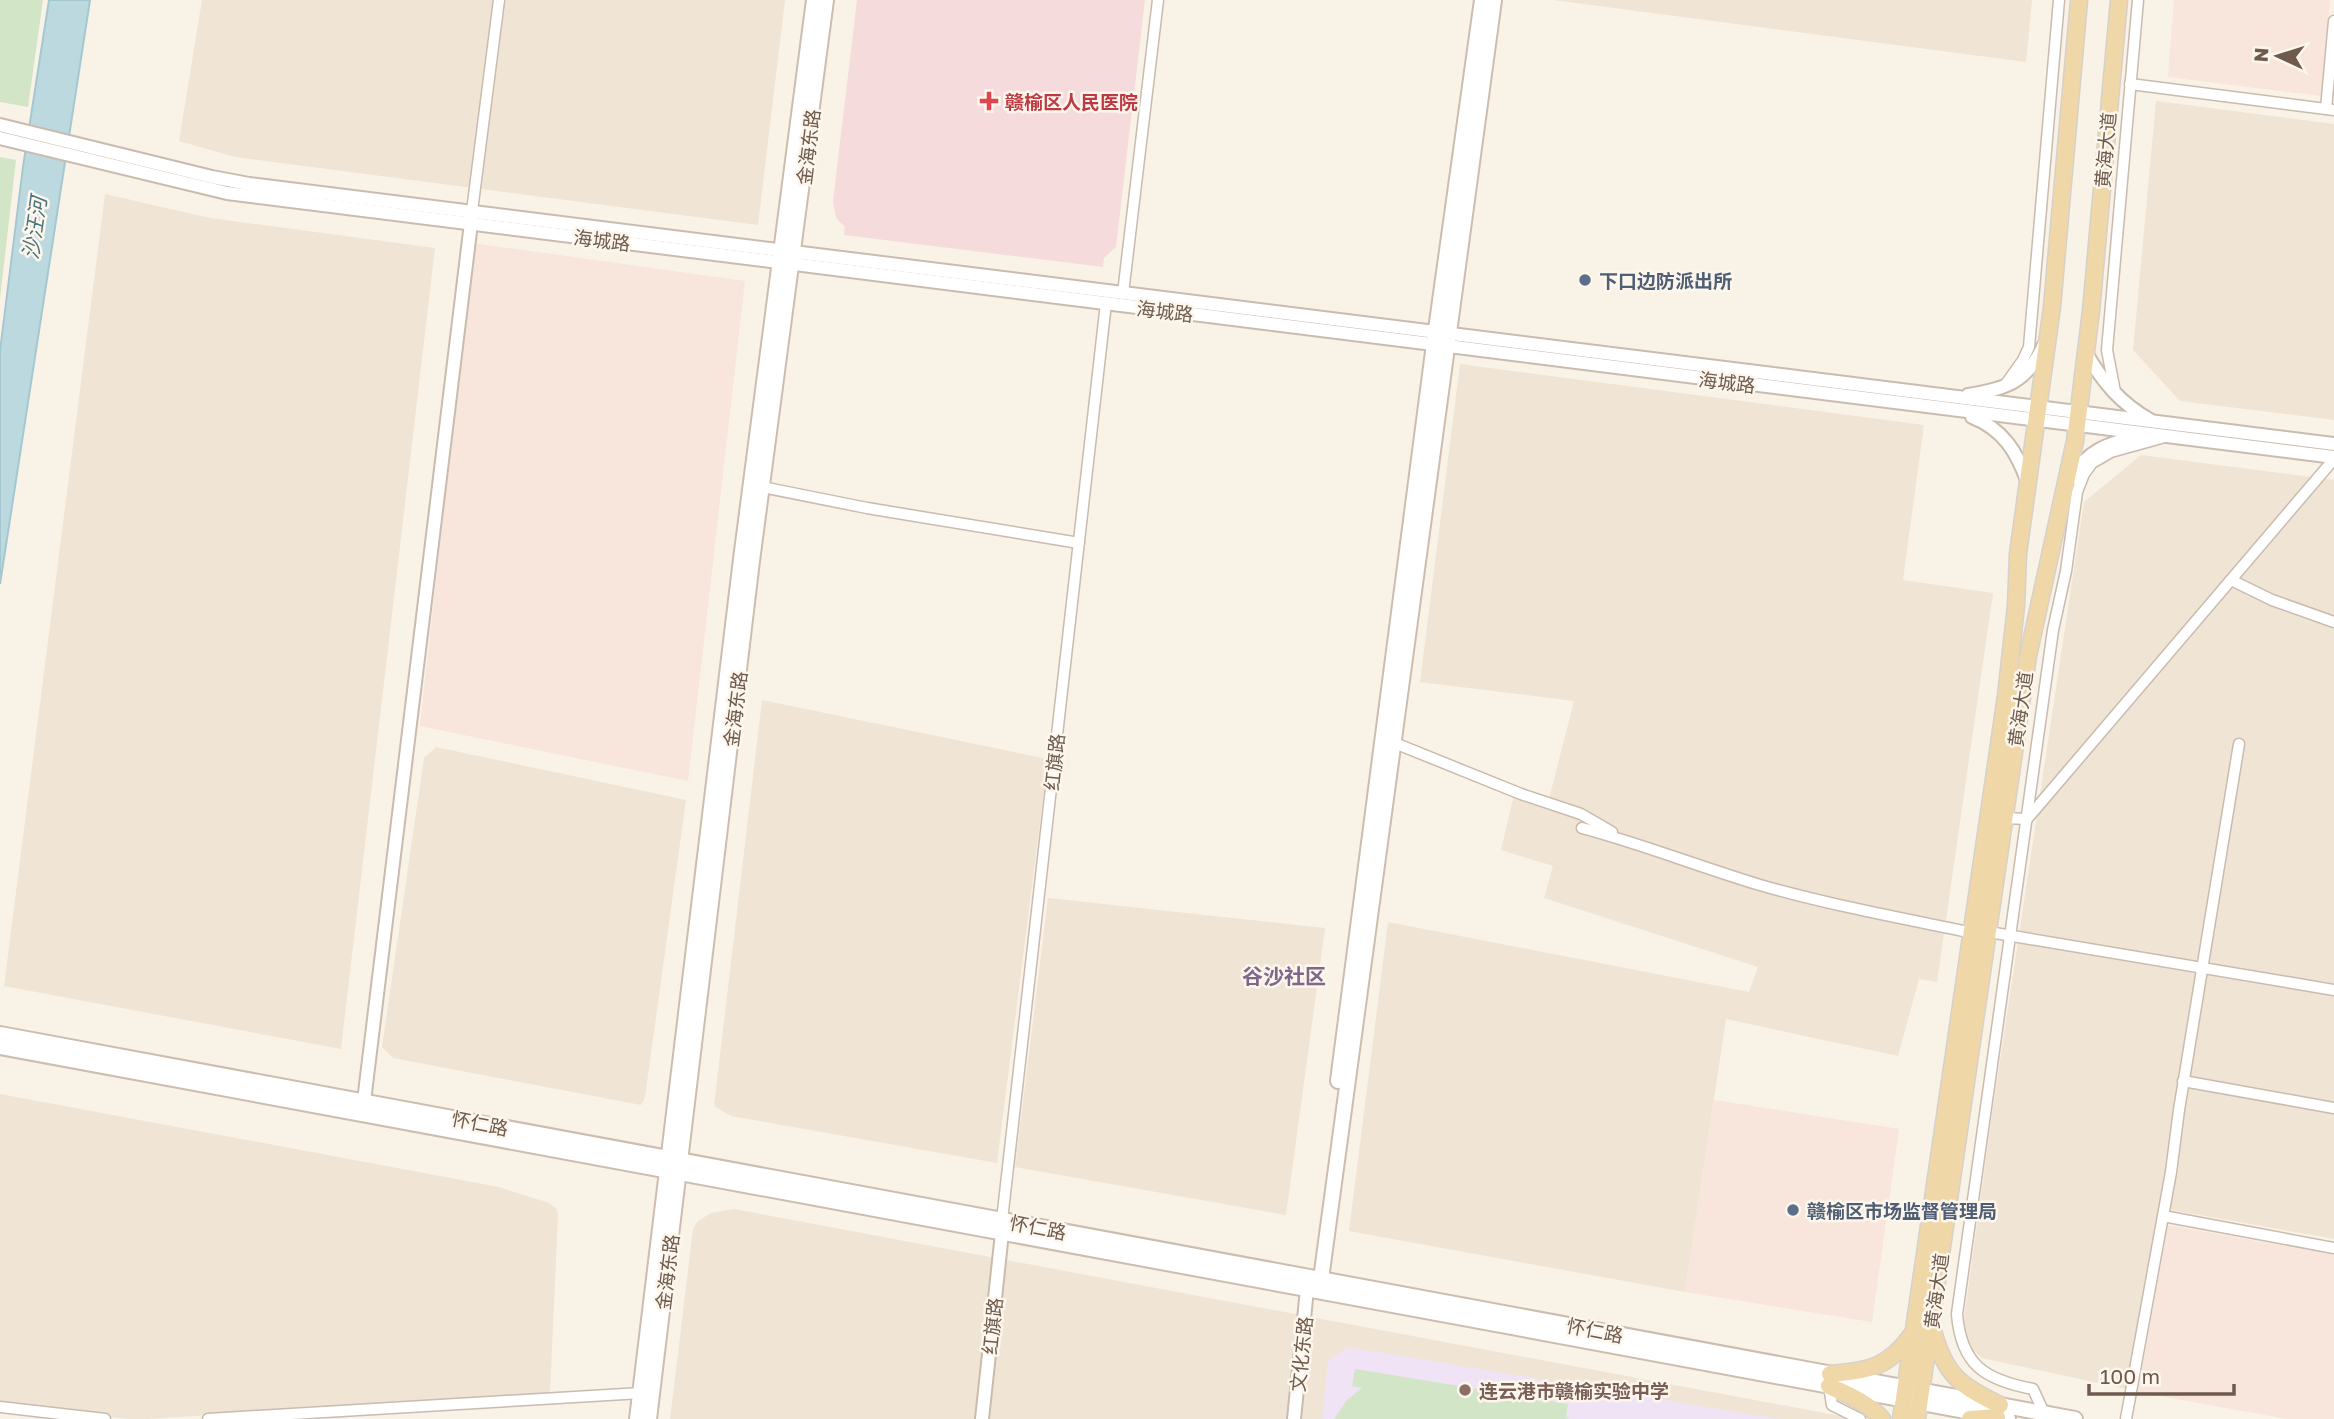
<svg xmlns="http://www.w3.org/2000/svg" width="2334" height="1419" viewBox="0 0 2334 1419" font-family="'Golos Text','Noto Sans SC',sans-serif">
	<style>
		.residential { fill: #f0e5d5 }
		.commercial { fill: #f8e5db }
		.education { fill: #efe3f5 }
		.medical { fill: #f6dbdd }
		.green { fill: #d2e5c6 }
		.water { fill: #bdd9e0; stroke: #a5c8d0; stroke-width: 2 }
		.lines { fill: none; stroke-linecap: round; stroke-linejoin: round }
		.minor-casing { stroke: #c9bbae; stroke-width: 13 }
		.tertiary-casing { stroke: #c9bbae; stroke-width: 16 }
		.secondary-casing { stroke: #cdbdaf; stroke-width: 18 }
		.primary-casing { stroke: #d7d1cd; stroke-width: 19 }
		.minor { stroke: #fff; stroke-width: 10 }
		.tertiary { stroke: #fff; stroke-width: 12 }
		.secondary { stroke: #fff; stroke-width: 14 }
		.primary { stroke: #efd7a7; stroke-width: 16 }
		.health-dot { fill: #e0444e; stroke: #fcf6ec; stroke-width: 2.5 }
		.service-dot { fill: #5c6f8a; stroke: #fcf6ec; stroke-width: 2.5 }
		.education-dot { fill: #8d6e63; stroke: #fcf6ec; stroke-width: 2.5 }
		.labels { text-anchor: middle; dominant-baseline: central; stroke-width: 5; stroke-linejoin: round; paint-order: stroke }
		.health-label { font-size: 19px; font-weight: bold; fill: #be3a42; stroke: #fcf6ec; text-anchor: start }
		.street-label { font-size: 19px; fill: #6f5b4e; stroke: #fcf6ec }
		.service-label { font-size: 19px; font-weight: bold; fill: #4e5e75; stroke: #fcf6ec; text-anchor: start }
		.education-label { font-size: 19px; font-weight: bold; fill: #785e54; stroke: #fcf6ec; text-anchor: start }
		.water-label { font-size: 21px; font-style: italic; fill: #4c747f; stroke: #fcf6ec }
		.neighbourhood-label { font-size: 21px; font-weight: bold; fill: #80668b; stroke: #fcf6ec }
	</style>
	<rect width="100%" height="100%" fill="#f9f2e6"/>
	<g class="residential">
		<polygon points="202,0 785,0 758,225 235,157 179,141"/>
		<polygon points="1553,0 2032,0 2026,62"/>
		<polygon points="2156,101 2334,124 2334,420 2180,401 2133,350"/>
		<polygon points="105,194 210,218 435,248 341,1049 4,986"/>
		<polygon points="1460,364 1924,425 1903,580 1993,593 1937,982 1919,979 1898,1056 1726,1019 1685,1292 1349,1231 1388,922 1749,992 1758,967 1544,898 1553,866 1501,850 1515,790 1549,799 1574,701 1420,682"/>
		<polygon points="2141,455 2334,480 2334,1239 2160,1208 2126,1389 1982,1358 1969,1347 1962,1334 1992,1114 2084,502"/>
		<polygon points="762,700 1048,759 997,1163 731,1116 714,1106"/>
		<polygon points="436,747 686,800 645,1097 641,1105 393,1058 382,1047 424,758"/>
		<polygon points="1048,898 1325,928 1286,1215 1015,1167"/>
		<polygon points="0,1094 499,1187 549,1203 556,1208 558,1215 550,1393 149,1419 129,1419 0,1405"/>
		<polygon points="734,1209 1851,1418 1852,1419 670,1419 693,1229 698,1221 711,1213"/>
	</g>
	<g class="commercial">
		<polygon points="2174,0 2330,0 2321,96 2168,77"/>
		<polygon points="473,243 745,281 688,781 420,726"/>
		<polygon points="1714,1100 1899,1129 1872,1322 1685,1292"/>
		<polygon points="2168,1225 2334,1255 2334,1419 2287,1419 2138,1392"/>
	</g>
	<polygon class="education" points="1348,1347 1779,1419 1322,1419 1328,1361"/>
	<polygon class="medical" points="857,0 1145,0 1116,247 1104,258 1103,267 844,235 845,227 836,218 833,201"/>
	<g class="green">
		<polygon points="0,0 43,0 28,107 0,102"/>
		<polygon points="0,157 16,160 0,298"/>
		<polygon points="1355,1369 1568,1404 1566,1416 1569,1419 1334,1419 1347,1400 1362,1388 1352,1386"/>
	</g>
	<polygon class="water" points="49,0 90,0 0,584 0,351 23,167"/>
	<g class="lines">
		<g class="minor-casing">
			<g id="minor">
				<polyline points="2130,84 2334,110"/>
				<polyline points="2326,109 2334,21"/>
				<polyline points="472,211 499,0"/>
				<polyline points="1123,293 1158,0"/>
				<polyline points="2006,384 2023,360 2029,347 2059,0"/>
				<polyline points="2115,392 2107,350 2138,0"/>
				<polyline points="762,487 867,508 1079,543"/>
				<polyline points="2231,580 2272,600 2334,622"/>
				<polyline points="1392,742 1521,794 1581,814 1612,832"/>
				<polyline points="2005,818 2027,819 2334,459"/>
				<path d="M1582 828C1642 844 1700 867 1760 885 1829 905 1902 918 1973 933"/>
				<polyline points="1989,932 2334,990"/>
				<polyline points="2183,1081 2334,1108"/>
				<polyline points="2163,1216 2334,1248"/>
				<polyline points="1002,1220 1106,303"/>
				<polyline points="1829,1386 1832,1405 1860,1419"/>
				<polyline points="0,1407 105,1419"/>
				<path d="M2044 1413 2033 1389C1985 1380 1961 1365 1957 1314L2053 630 2066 571 2077 492 2084 474 2092 463 2111 452 2165 437"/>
				<polyline points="208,1419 641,1393"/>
				<polyline points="2126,1419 2171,1172 2179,1110 2239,744"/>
			</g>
		</g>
		<g class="tertiary-casing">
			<g id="tertiary">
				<polyline points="0,125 212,177 249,184 2334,444"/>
				<polyline points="0,138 227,193 2334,457"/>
				<path d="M2086 353C2103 382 2120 403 2150 420"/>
				<path d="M1968 395C2006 389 2027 382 2044 345"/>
				<path d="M1972 417C2003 429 2017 452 2028 483"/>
				<path d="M2071 479C2086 451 2108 443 2138 437"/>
				<polyline points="364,1101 472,215"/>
				<polyline points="982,1419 1002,1233"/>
				<polyline points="1294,1419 1307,1289"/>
			</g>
		</g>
		<g class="secondary-casing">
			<g id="secondary">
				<polyline points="0,1034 2075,1419"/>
				<polyline points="0,1047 2008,1419"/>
				<polyline points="1338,1081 1434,344 1482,0"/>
				<polyline points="1321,1279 1494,0"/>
				<polyline points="637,1419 741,559 814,0"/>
				<polyline points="649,1419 752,561 826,0"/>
			</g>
		</g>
		<g class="primary-casing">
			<g id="primary">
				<path d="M1933 1331C1945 1375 1960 1386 2000 1405"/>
				<path d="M1830 1374C1871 1370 1888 1368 1913 1333"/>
				<path d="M1829 1386C1849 1395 1867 1402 1882 1419"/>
				<polyline points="1901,1419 2006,696 2016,606 2018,554 2052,307 2079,0"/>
				<polyline points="1917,1419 2028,656 2075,441 2091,311 2119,0"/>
				<polyline points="1970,1419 1997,1417"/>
			</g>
		</g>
		<use href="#minor" class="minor"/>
		<use href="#tertiary" class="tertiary"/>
		<use href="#secondary" class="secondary"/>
		<use href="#primary" class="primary"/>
	</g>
	<path class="health-dot" d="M985.5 90.5h7v7h7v7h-7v7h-7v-7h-7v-7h7z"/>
	<g class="service-dot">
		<circle cx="1585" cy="280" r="7"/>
		<circle cx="1793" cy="1210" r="7"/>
	</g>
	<circle class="education-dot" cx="1465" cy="1390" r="7"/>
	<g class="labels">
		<g class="health-label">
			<text x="1005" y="101">赣榆区人民医院</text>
		</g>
		<g class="street-label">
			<text transform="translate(808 147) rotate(-83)">金海东路</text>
			<text transform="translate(2105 150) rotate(-85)">黄海大道</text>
			<text transform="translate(602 240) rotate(7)">海城路</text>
			<text transform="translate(1165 311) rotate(7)">海城路</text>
			<text transform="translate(1727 382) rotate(7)">海城路</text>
			<text transform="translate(735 709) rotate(-83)">金海东路</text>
			<text transform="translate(2020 709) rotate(-82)">黄海大道</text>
			<text transform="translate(1054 762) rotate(-84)">红旗路</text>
			<text transform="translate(480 1123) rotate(11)">怀仁路</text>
			<text transform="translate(1038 1227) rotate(11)">怀仁路</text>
			<text transform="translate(667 1272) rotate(-83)">金海东路</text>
			<text transform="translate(1936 1291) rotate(-82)">黄海大道</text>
			<text transform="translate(992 1326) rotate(-84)">红旗路</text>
			<text transform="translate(1595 1330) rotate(11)">怀仁路</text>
			<text transform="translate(1301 1354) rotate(-84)">文化东路</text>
		</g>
		<g class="service-label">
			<text x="1599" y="280">下口边防派出所</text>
			<text x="1807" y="1210">赣榆区市场监督管理局</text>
		</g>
		<g class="education-label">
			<text x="1479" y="1390">连云港市赣榆实验中学</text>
		</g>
		<g class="water-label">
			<text transform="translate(34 228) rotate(-82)">沙汪河</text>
		</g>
		<g class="neighbourhood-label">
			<text x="1284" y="976">谷沙社区</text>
		</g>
	</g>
	<g transform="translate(2278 56) rotate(274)" stroke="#fcf6ec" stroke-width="5" paint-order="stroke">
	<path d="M0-5L12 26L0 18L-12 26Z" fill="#6f5b4e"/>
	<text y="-10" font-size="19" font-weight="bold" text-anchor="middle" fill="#6f5b4e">N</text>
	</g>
	<path d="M2089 1384v10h145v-10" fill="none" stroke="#6f5b4e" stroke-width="3.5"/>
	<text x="2100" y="1384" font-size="21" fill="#6f5b4e" stroke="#fcf6ec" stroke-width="5" paint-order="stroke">100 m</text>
</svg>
